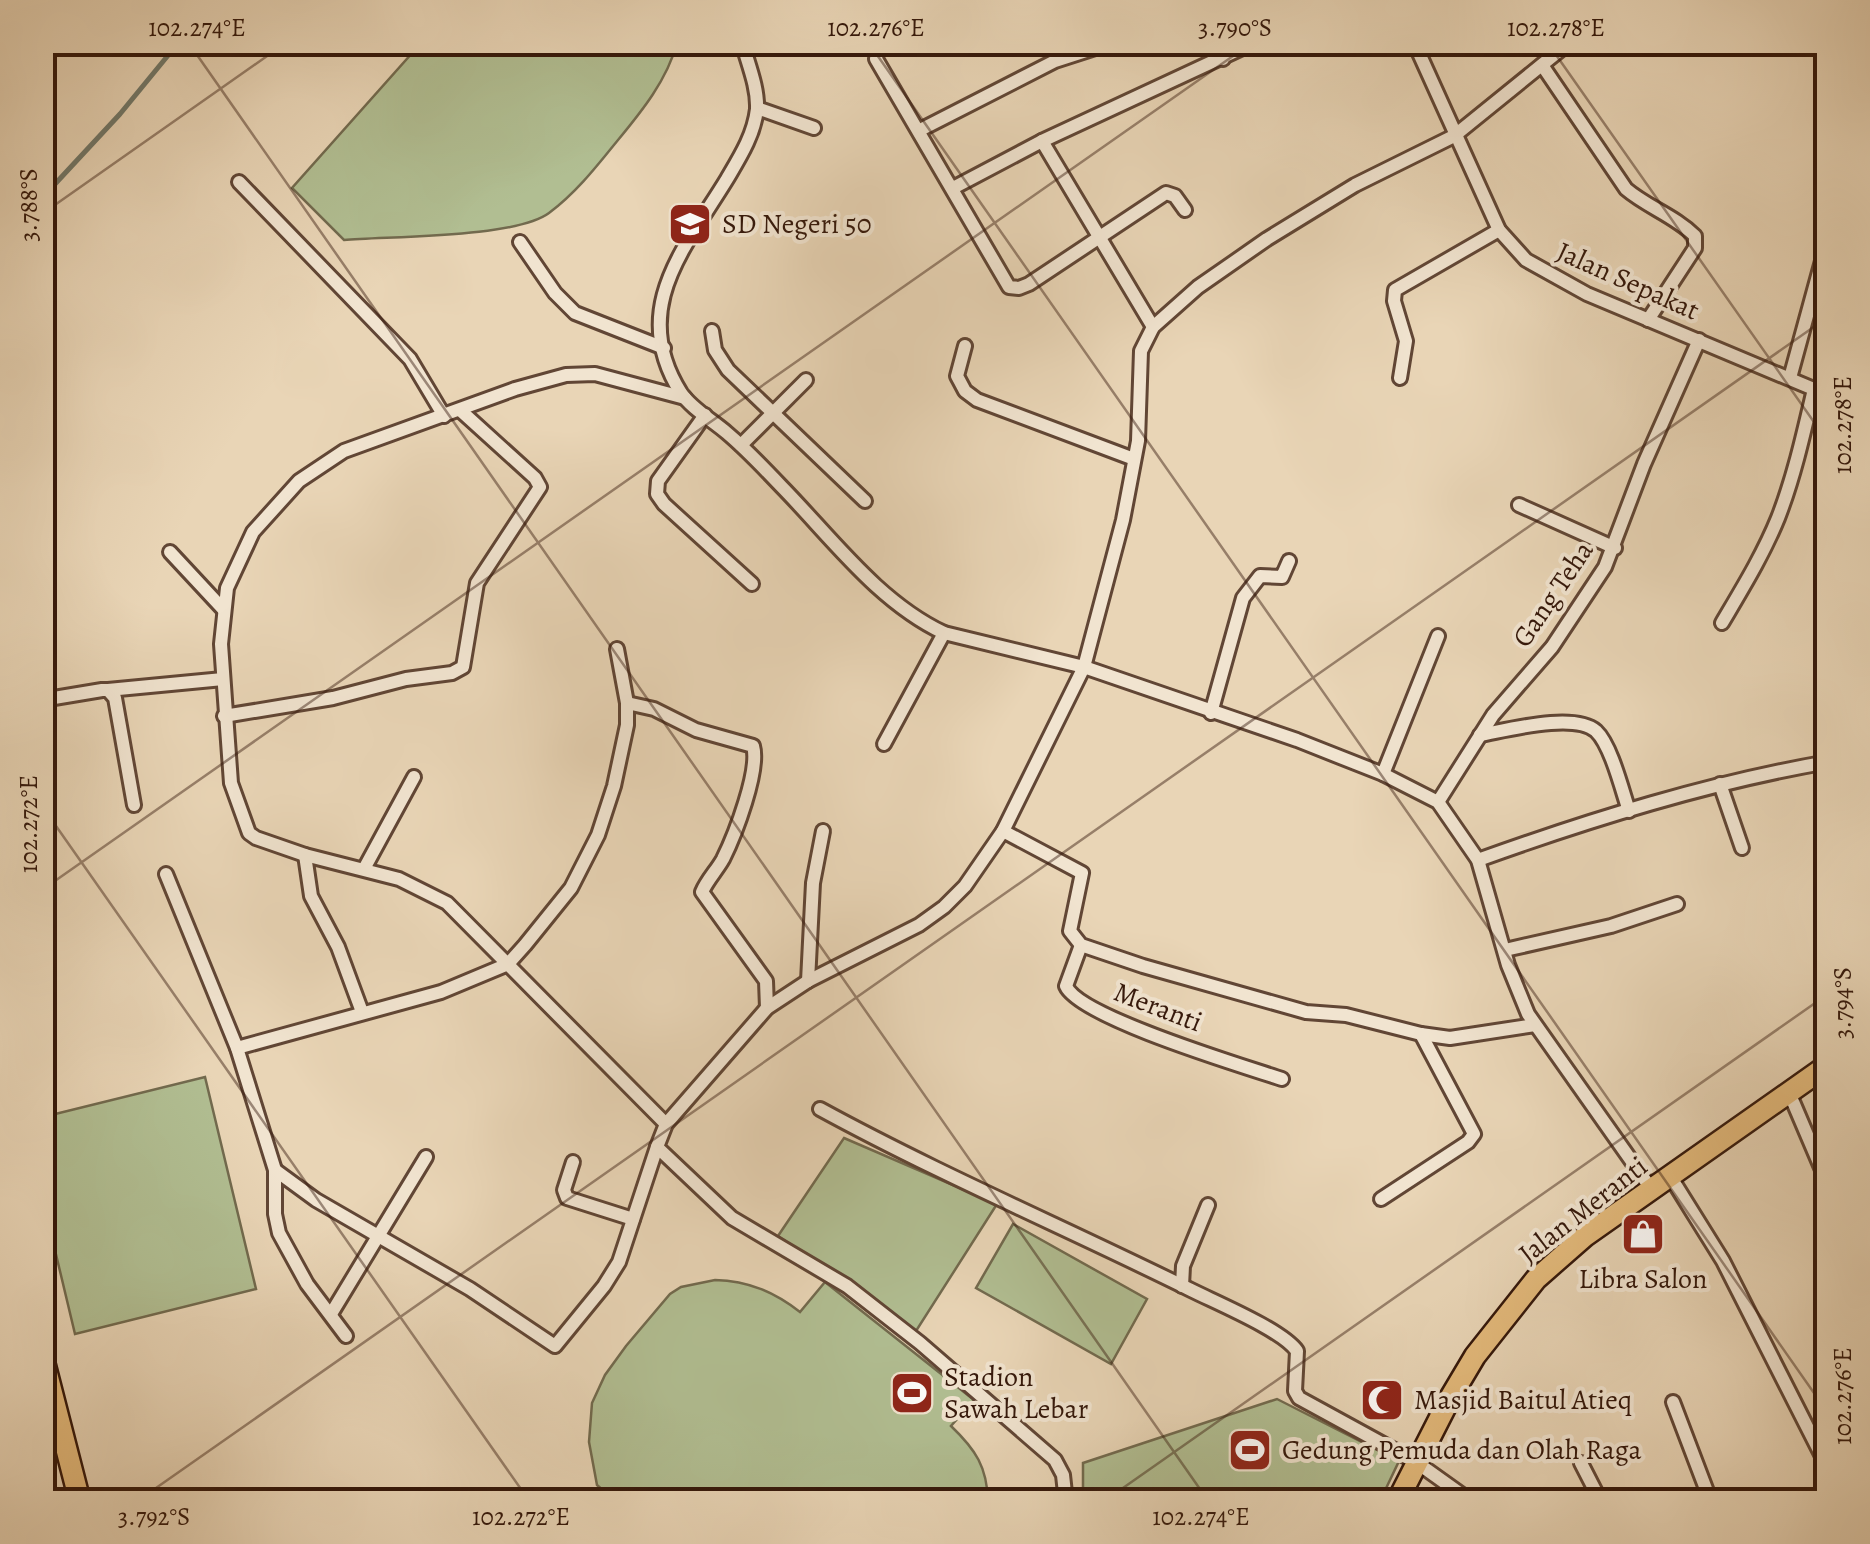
<svg xmlns="http://www.w3.org/2000/svg" width="1870" height="1544" viewBox="0 0 1870 1544" font-family="Alegreya,serif">
	<style>
		.green { fill: #b1be92; stroke: #726a4e; stroke-width: 2.5 }
		.lines { fill: none; stroke-linecap: round; stroke-linejoin: round }
		.stream { stroke: #717869; stroke-width: 5 }
		.street-casing { stroke: #614635; stroke-width: 18 }
		.primary-casing { stroke: #34170a; stroke-width: 25 }
		.street { stroke: #f1e4d0; stroke-width: 12 }
		.primary { stroke: #e4ba7b; stroke-width: 20 }
		.ticks { fill: none; stroke: #34170a; stroke-width: 2.5; stroke-opacity: 0.45 }
		.labels { text-anchor: middle; dominant-baseline: central; stroke-width: 8; stroke-linejoin: round; paint-order: stroke }
		.poi-label { font-size: 28px; fill: #34170a; stroke: #f1e4d0; text-anchor: start }
		.street-label { font-size: 28px; fill: #34170a; stroke: #f1e4d0 }
		.neatline { fill: none; stroke: #34170a; stroke-width: 4 }
		.ticks-label { font-size: 25px; text-anchor: middle; fill: #34170a }
	</style>
	<rect width="100%" height="100%" fill="#e9d5b6"/>
	<filter id="stains"><feTurbulence type="fractalNoise" baseFrequency=".002" numOctaves="4"/><feColorMatrix values="0 0 0 0 .2 0 0 0 0 .09 0 0 0 0 .02 0 0 0 .5 -.17"/></filter>
	<radialGradient id="worn" r=".72"><stop offset=".6" stop-color="#630" stop-opacity="0"/><stop offset="1" stop-color="#630" stop-opacity=".3"/></radialGradient>
	<g class="green">
		<path d="M421 43V42L677 43C667 80 642 111 618 140 597 166 576 193 549 213 515 238 390 236 344 240L292 188Z"/>
		<polygon points="205,1077 256,1289 75,1334 43,1200 43,1117"/>
		<polygon points="844,1138 997,1204 916,1331 778,1236"/>
		<polygon points="1013,1224 1147,1299 1111,1364 976,1288"/>
		<path d="M715 1280C749 1281 774 1292 800 1312L825 1282 974 1400 951 1426C976 1450 987 1467 988 1501H615L597 1485 589 1442 592 1403 605 1375 626 1346 670 1294 681 1287Z"/>
		<polygon points="1277,1399 1399,1461 1380,1501 1083,1501 1083,1463"/>
	</g>
	<g class="lines">
		<polyline class="stream" points="42,198 120,114 179,42"/>
		<g class="street-casing">
			<g id="street">
				<path d="M742 42C748 64 758 87 757 109 754 135 740 157 727 179 685 248 628 309 681 393 692 409 712 420 727 433 746 449 764 468 781 486 831 537 878 602 944 633L1084 667 1297 740 1383 774 1438 802 1478 860 1508 965 1528 1014 1652 1190"/>
				<polyline points="888,42 877,51 876,59 1009,287 1019,288 1029,284 1166,193 1175,196 1185,210"/>
				<polyline points="1216,42 1223,59"/>
				<polyline points="1414,42 1499,230 1526,260 1587,294 1828,395"/>
				<path d="M1542 65 1626 189C1647 207 1675 216 1695 236V248L1648 320"/>
				<polyline points="757,108 814,128"/>
				<polyline points="920,130 1055,61 1114,42"/>
				<polyline points="1042,141 1153,327"/>
				<polyline points="239,182 410,359 444,416"/>
				<polyline points="953,188 1042,141 1255,42"/>
				<polyline points="520,242 555,293 575,313 664,348"/>
				<polyline points="712,331 715,350 728,370 865,501"/>
				<polyline points="965,346 957,376 965,391 977,400 1134,459"/>
				<polyline points="1400,378 1406,341 1394,301 1395,290 1499,230"/>
				<polyline points="1790,378 1828,239"/>
				<polyline points="705,415 658,481 657,494 664,504 752,584"/>
				<polyline points="741,445 806,380"/>
				<polyline points="1519,505 1615,548"/>
				<polyline points="1825,507 1828,501"/>
				<polyline points="170,552 223,609"/>
				<path d="M1722 623C1742 589 1763 555 1778 518 1794 477 1804 432 1814 389"/>
				<polyline points="108,690 223,679"/>
				<polyline points="42,700 102,690 108,690 115,698 134,805"/>
				<path d="M627 703 654 709 696 730 753 746C760 770 735 835 723 859 717 870 707 880 702 892L766 981 767 1008"/>
				<polyline points="1211,713 1243,598 1260,576 1282,577 1289,561"/>
				<polyline points="224,716 333,698 406,679 452,673 463,667 477,583 540,487 535,478 460,410"/>
				<path d="M1480 735C1508 730 1574 712 1596 731 1611 745 1622 790 1629 811"/>
				<polyline points="884,744 944,633"/>
				<polyline points="1383,774 1438,636"/>
				<polyline points="1720,784 1742,848"/>
				<polyline points="1438,802 1493,715 1552,647 1605,567 1644,464 1699,340"/>
				<polyline points="1003,831 1082,873 1070,931 1081,945 1143,966 1306,1012 1346,1015 1421,1034 1450,1038 1535,1025"/>
				<polyline points="305,855 311,896 338,947 362,1012"/>
				<path d="M1478 860C1592 819 1708 783 1828 762"/>
				<polyline points="364,869 414,777"/>
				<polyline points="166,874 237,1048 275,1170 275,1214 279,1233 307,1284 346,1336"/>
				<path d="M1081 945 1066 986C1079 1017 1243 1066 1282 1079"/>
				<polyline points="1505,950 1611,926 1677,904"/>
				<polyline points="808,981 813,883 823,831"/>
				<polyline points="237,1048 441,992 508,964 525,945 571,888 598,835 614,786 627,725 627,703 617,649"/>
				<polyline points="1788,1090 1828,1184"/>
				<path d="M820 1109C941 1175 1068 1229 1191 1290 1217 1303 1282 1330 1297 1351L1295 1391 1299 1398 1416 1462 1472 1502"/>
				<polyline points="666,1124 447,903 399,879 305,855 256,838 249,833 231,783 221,644 227,588 253,532 299,481 344,451 515,389 566,375 595,374 685,398"/>
				<polyline points="573,1162 564,1190 567,1198 633,1219"/>
				<polyline points="275,1170 316,1200 470,1289 555,1346 604,1286 619,1262 657,1147"/>
				<polyline points="1670,1176 1723,1261 1828,1468"/>
				<polyline points="1381,1199 1468,1142 1474,1134 1421,1034"/>
				<polyline points="1182,1286 1183,1266 1208,1205"/>
				<polyline points="331,1314 426,1157"/>
				<polyline points="1673,1402 1711,1502"/>
				<polyline points="1581,1463 1601,1502"/>
				<polyline points="1066,1502 1063,1475 1055,1460 920,1343 847,1286 732,1218 657,1147 666,1124 767,1008 808,981 919,925 944,907 965,886 1003,831 1084,667 1123,520 1138,441 1141,351 1153,327 1198,287 1267,239 1355,185 1454,136 1570,42"/>
			</g>
		</g>
		<g class="primary-casing">
			<g id="primary">
				<polyline points="42,1354 80,1502"/>
				<polyline points="1397,1502 1450,1398 1475,1356 1536,1279 1585,1236 1828,1065"/>
			</g>
		</g>
		<use href="#street" class="street"/>
		<use href="#primary" class="primary"/>
	</g>
	<path class="ticks" d="M188 42 1209 1502M868 42 1828 1413M1547 42 1828 442M42 214 287 42M42 806 530 1502M42 890 1253 42M136 1502 1828 317M1103 1502 1828 994"/>
	<defs>
		<g id="school-square" transform="scale(2.25)"><rect x="-9" y="-9" width="18" height="18" rx="4" fill="#8f2418" stroke="#f1e4d0"/><path d="M0-5L7-2L0 1L-7-2ZM-4 1L0 2.5L4 1V4Q0 6-4 4Z" fill="#fff"/></g>
		<g id="shop-square" transform="scale(2.25)"><rect x="-9" y="-9" width="18" height="18" rx="4" fill="#8f2418" stroke="#f1e4d0"/><path d="M-5-2.5h2.3a2.7 3.5 0 0 1 5.4 0H5L5.5 6h-11ZM-1.5-2.5h3a1.5 2.3 0 0 0-3 0Z" fill="#fff"/></g>
		<g id="stadium-square" transform="scale(2.25)"><rect x="-9" y="-9" width="18" height="18" rx="4" fill="#8f2418" stroke="#f1e4d0"/><path d="M0-5a6.5 5 0 1 0 0 10a6.5 5 0 1 0 0-10ZM-3.5-1.8h7v3.6h-7Z" fill="#fff"/></g>
		<g id="mosque-square" transform="scale(2.25)"><rect x="-9" y="-9" width="18" height="18" rx="4" fill="#8f2418" stroke="#f1e4d0"/><path d="M3.5-4.9A6 6 0 1 0 3.5 4.9A5 5 0 1 1 3.5-4.9Z" fill="#fff"/></g>
	</defs>
	<g fill-rule="evenodd">
		<use href="#school-square" x="690" y="224"/>
		<use href="#shop-square" x="1643" y="1234"/>
		<use href="#stadium-square" x="912" y="1393"/>
		<use href="#mosque-square" x="1382" y="1400"/>
		<use href="#stadium-square" x="1250" y="1450"/>
	</g>
	<g class="labels">
		<g class="poi-label">
			<text x="722" y="224">SD Negeri 50</text>
			<text x="1643" y="1279" text-anchor="middle">Libra Salon</text>
			<text x="944" y="1377">Stadion<tspan x="944" dy="32">Sawah Lebar</tspan></text>
			<text x="1414" y="1400">Masjid Baitul Atieq</text>
			<text x="1282" y="1450">Gedung Pemuda dan Olah Raga</text>
		</g>
		<g class="street-label">
			<text transform="translate(1628 281) rotate(24)">Jalan Sepakat</text>
			<text transform="translate(1553 594) rotate(-56)">Gang Teha</text>
			<text transform="translate(1158 1007) rotate(21)">Meranti</text>
			<text transform="translate(1583 1210) rotate(-38)">Jalan Meranti</text>
		</g>
	</g>
	<rect width="1870" height="1544" fill="none" stroke="#e9d5b6" stroke-width="110"/>
	<rect x="55" y="55" width="1760" height="1434" class="neatline"/>
	<g class="ticks-label">
		<text x="197" y="36">102.274°E</text>
		<text x="876" y="36">102.276°E</text>
		<text x="1235" y="36">3.790°S</text>
		<text x="1556" y="36">102.278°E</text>
		<text transform="translate(28 205) rotate(-90)" y="9">3.788°S</text>
		<text transform="translate(1842 425) rotate(-90)" y="9">102.278°E</text>
		<text transform="translate(28 824) rotate(-90)" y="9">102.272°E</text>
		<text transform="translate(1842 1003) rotate(-90)" y="9">3.794°S</text>
		<text transform="translate(1842 1396) rotate(-90)" y="9">102.276°E</text>
		<text x="154" y="1525">3.792°S</text>
		<text x="521" y="1525">102.272°E</text>
		<text x="1201" y="1525">102.274°E</text>
	</g>
	<rect width="100%" height="100%" filter="url(#stains)"/>
	<rect width="100%" height="100%" fill="url(#worn)"/>
</svg>
